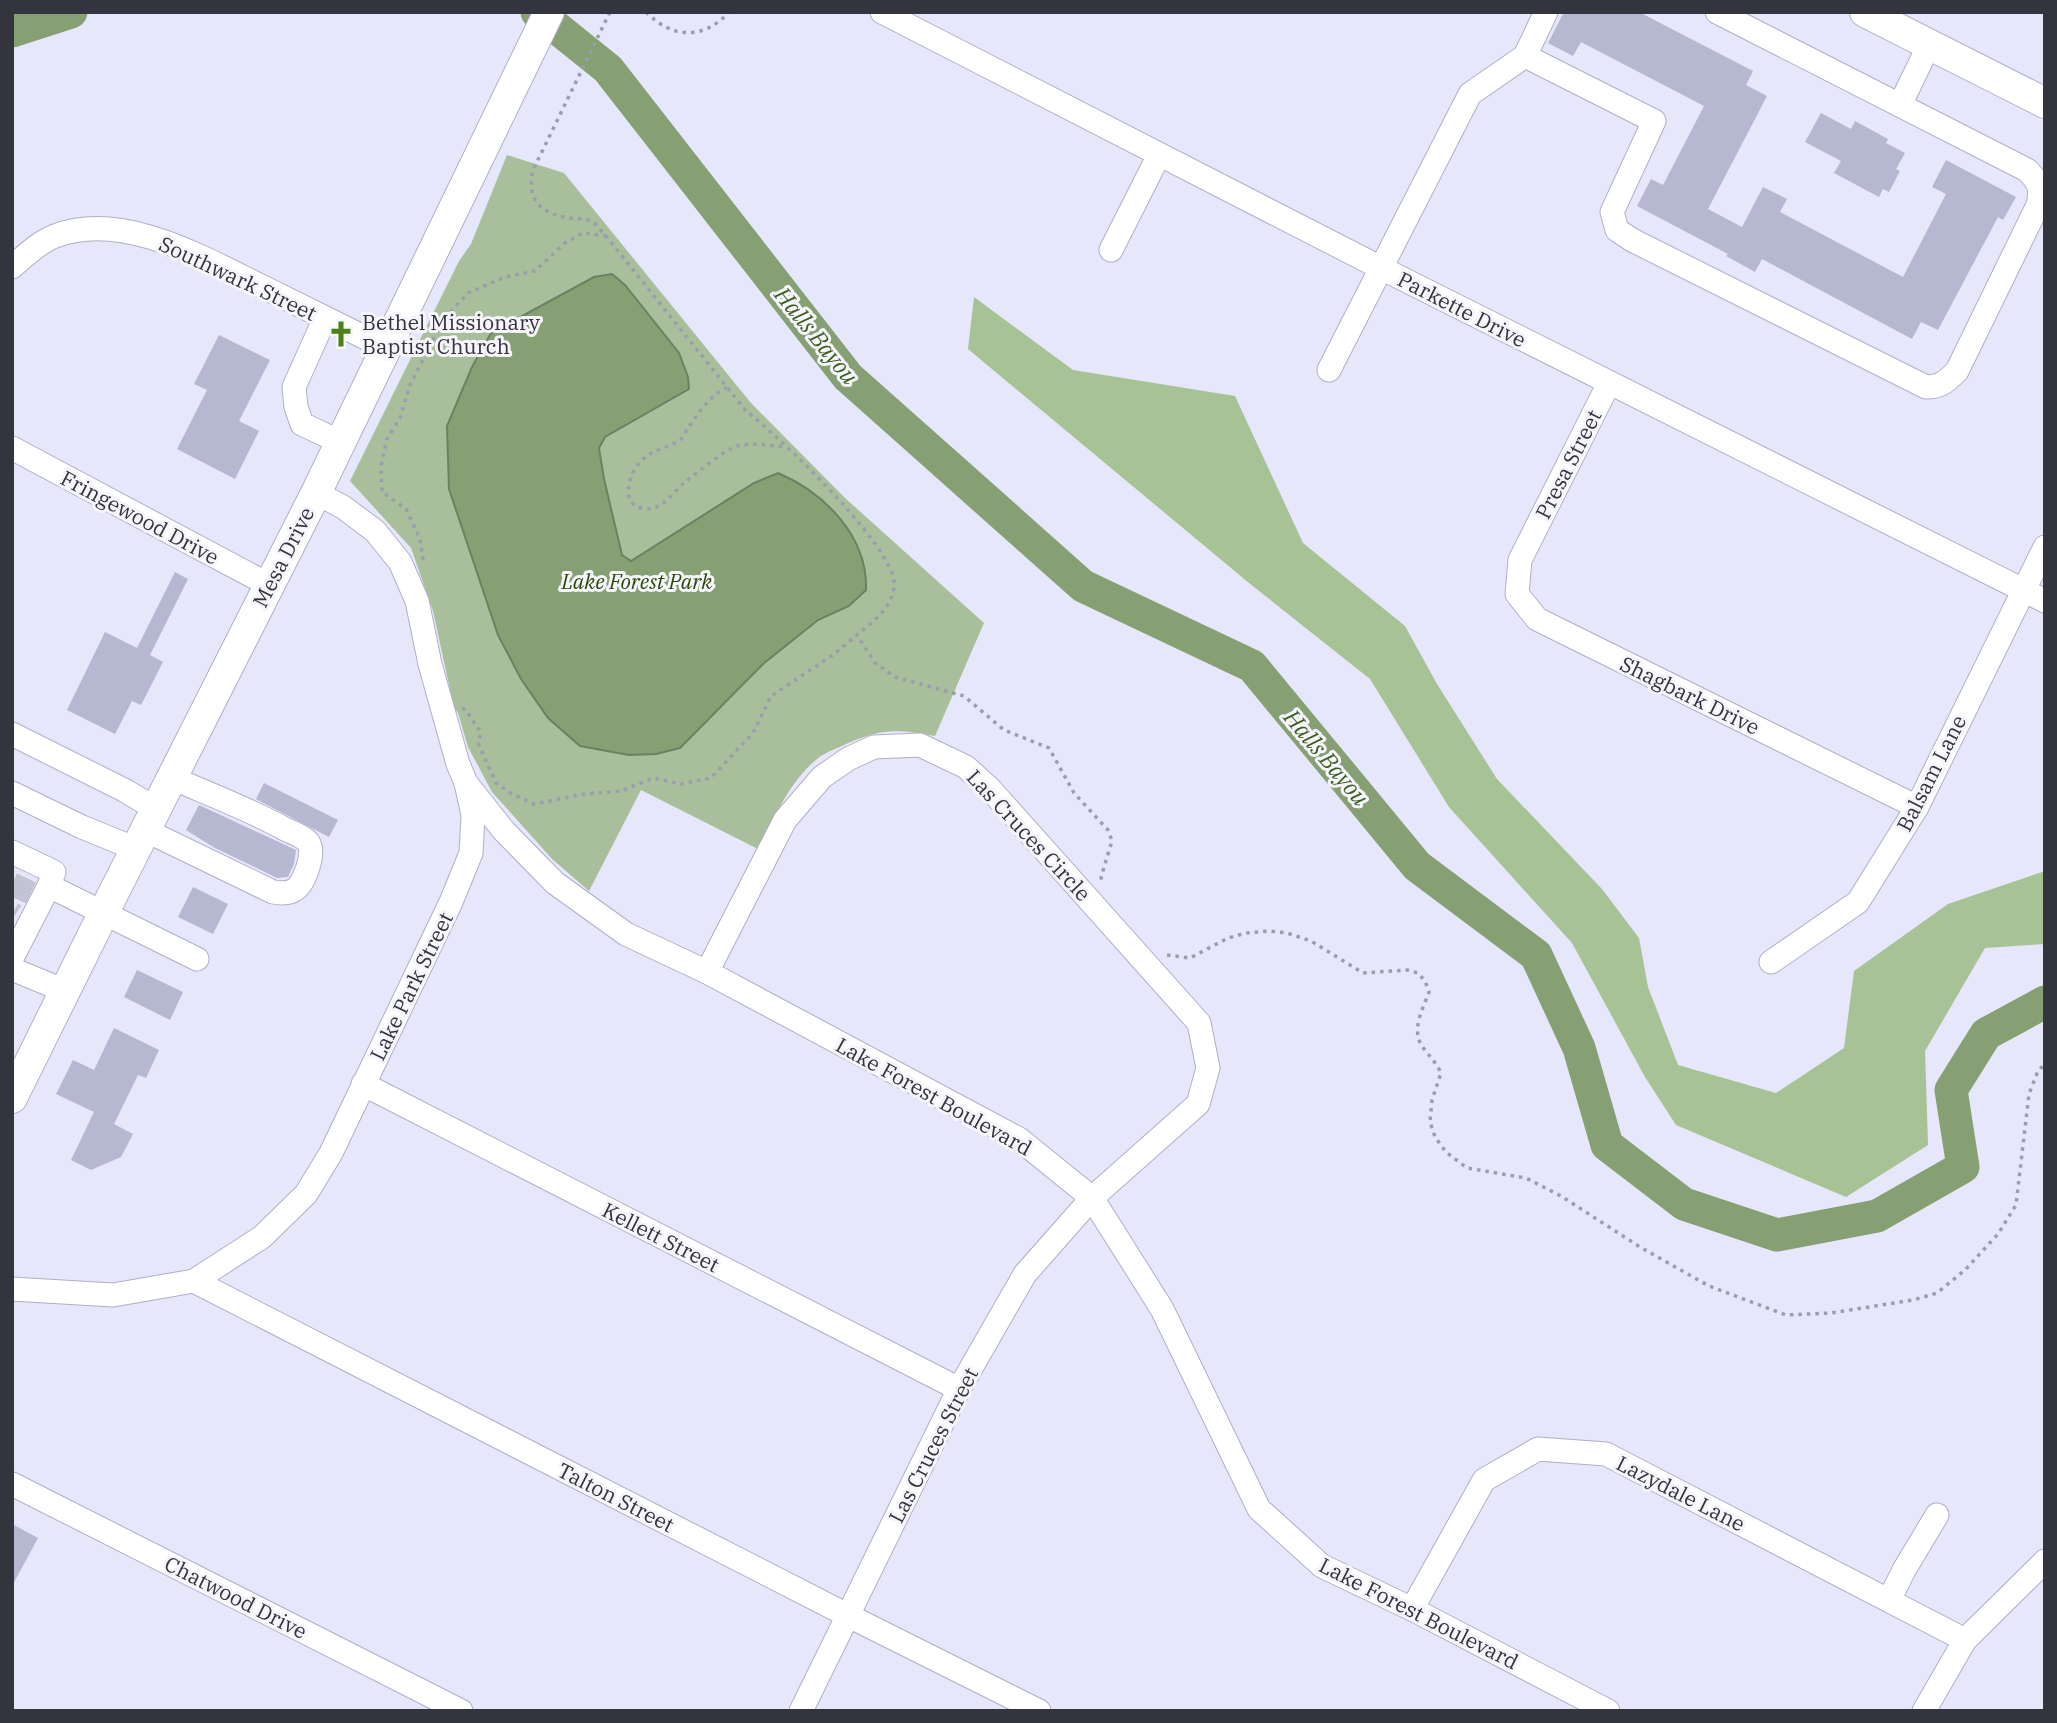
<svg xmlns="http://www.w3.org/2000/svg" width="2057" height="1723" viewBox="0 0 2057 1723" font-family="'IBM Plex Serif',serif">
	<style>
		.green { fill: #a9bf9c }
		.forest { fill: #a7c295 }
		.water { fill: #86a074; stroke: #6d8064; stroke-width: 2 }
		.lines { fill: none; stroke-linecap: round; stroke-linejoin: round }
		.river { stroke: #86a074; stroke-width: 33 }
		.building { fill: #b6b7d0 }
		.minor-tunnel { stroke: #c2c3d5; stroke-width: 23; stroke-dasharray: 23 11; stroke-linecap: butt }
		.minor-casing { stroke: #afafc8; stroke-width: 25 }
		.major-casing { stroke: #afafc8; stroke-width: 32 }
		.path { stroke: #9c9dac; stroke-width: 3.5; stroke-dasharray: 3.5 5; stroke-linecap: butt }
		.minor { stroke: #fff; stroke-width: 23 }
		.major { stroke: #fff; stroke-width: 30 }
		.labels { text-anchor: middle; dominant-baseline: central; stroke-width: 6; stroke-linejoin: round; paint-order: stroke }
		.street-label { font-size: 21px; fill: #34343e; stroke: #f5f5fb }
		.poi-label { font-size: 21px; fill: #34343e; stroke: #f5f5fb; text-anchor: start }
		.park-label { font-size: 21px; font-style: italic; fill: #294a06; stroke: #f5f5fb }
		.water-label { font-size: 23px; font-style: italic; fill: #3c5f20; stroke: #f5f5fb }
	</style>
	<rect width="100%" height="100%" fill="#e6e7fb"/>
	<path class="green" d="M507 155 564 173 751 403 845 498 984 623 935 736C897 729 882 728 846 744 837 749 825 752 817 759 789 782 775 817 758 849L641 790 589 891 552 859 492 792 468 747 458 713 454 708 433 611 411 548 350 481 459 261 471 244Z"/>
	<polygon class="forest" points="974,297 1073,370 1235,396 1303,543 1405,626 1437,684 1497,779 1602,889 1639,938 1648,987 1678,1065 1776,1093 1844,1048 1854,971 1948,904 2045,871 2045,944 1985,948 1925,1051 1928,1145 1846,1197 1676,1125 1645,1077 1572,943 1449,807 1370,679 1249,583 968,349"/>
	<path class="water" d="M612 274 625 285 679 353 688 377 689 389 605 437 599 448 604 479 622 555 631 561 754 483 778 473C825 493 868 537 866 590L849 606 818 620 763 664 680 748 656 754 629 755 580 746 548 718 521 679 498 635 449 489 447 426 472 367 491 333 594 277Z"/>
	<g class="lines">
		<g class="river">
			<polyline points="537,12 608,69 848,377 1083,586 1252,666 1417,866 1536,955 1579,1048 1607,1145 1684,1204 1777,1235 1877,1216 1963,1167 1951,1090 1986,1034 2045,1002"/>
			<polyline points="12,31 71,12"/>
		</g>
	</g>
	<g class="building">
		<polygon points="1564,12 1639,12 1753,71 1746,85 1767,96 1708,209 1742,227 1763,187 1787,199 1780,212 1903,277 1946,194 1932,187 1946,160 2016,197 2003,220 1998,217 1938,330 1921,322 1912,339 1762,259 1755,272 1726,256 1728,254 1637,206 1651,179 1663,185 1704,106 1581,42 1573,56 1548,43"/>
		<polygon points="1821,113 1851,129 1855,121 1888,139 1886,143 1905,153 1896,169 1900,171 1889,192 1883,189 1879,197 1834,173 1841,161 1805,142"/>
		<polygon points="219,335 270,360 239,421 259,431 235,479 177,449 207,390 194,384"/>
		<polygon points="175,572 188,579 150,655 163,662 141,705 132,701 115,734 67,710 105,632 137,648"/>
		<polygon points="264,783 338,820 329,837 256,799"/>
		<polygon points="199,805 296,850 294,864 288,877 277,878 215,848 186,830"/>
		<polygon points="193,887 228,904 213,934 178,917"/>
		<polygon points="137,970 183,992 170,1020 124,997"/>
		<polygon points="114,1028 159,1050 146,1078 138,1075 114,1124 133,1134 121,1157 91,1170 71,1160 94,1112 56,1094 73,1060 94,1070"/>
		<polygon points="12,1524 38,1538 12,1586"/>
	</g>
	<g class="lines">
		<g class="minor-tunnel">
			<polyline points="12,884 31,893"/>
			<polyline points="12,913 15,915"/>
		</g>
		<g class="minor-casing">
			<g id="minor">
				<polyline points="882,12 1381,268 2045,601"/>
				<path d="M1546 12 1525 56 1654 121 1612 212 1617 230 1632 240 1926 387C1941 387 1947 381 1957 371L2038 205C2042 189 2039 182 2027 170L1717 12"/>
				<polyline points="1900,105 1929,45"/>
				<polyline points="1111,250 1159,155"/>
				<path d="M12 267C25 256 39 242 55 236 125 209 210 262 271 291 309 310 348 329 386 348"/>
				<polyline points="325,318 294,387 296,407 302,424 340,442"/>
				<polyline points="1329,370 1470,94 1525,56"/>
				<polyline points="1609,383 1520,560 1517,594 1537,619 1917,807"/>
				<polyline points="12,448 269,585"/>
				<polyline points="12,734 124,790 156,809"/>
				<polyline points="466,783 504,831 555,883 626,934 707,972 1019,1139 1092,1198 1162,1309 1259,1509 1322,1566 1412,1609 1608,1711"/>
				<polyline points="12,793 82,827 136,849"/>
				<path d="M145 830 273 892C280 893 288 894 294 890 304 885 316 852 308 842 303 836 293 833 285 829 249 809 209 794 172 778"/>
				<polyline points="12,852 54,872 49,886"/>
				<polyline points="12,958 49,886 197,959"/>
				<polyline points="1771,962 1858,902 1917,807 2045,547"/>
				<polyline points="12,969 65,991"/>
				<polyline points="707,972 785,820 822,777 848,759 874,747 920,745 966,767 990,789 1199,1023 1208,1068 1198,1104 1092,1198 1025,1274 959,1389 801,1711"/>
				<polyline points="363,1084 959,1389"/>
				<polyline points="194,1281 849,1616 1039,1711"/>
				<polyline points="12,1289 113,1295 194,1281 262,1237 306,1194 331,1153 451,902 471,853 473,815 466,783 458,764 430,664 417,601 400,562 375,531 343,507 316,493"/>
				<polyline points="12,1484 461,1711"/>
				<polyline points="1889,1600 1904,1570 1937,1515"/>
				<polyline points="1412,1609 1484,1480 1538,1449 1606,1454 1965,1640"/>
				<polyline points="1924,1711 1965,1640 2045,1561"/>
			</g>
		</g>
		<g class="major-casing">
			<g id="major">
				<polyline points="1865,12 2045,103"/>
				<polyline points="12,1098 110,900 316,493 549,12"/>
			</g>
		</g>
		<g class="path">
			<path d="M610 12 533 170C526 200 540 213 569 218 575 219 585 218 591 221 596 223 602 232 606 236L746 411C777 434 897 549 894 585 893 607 873 622 857 635L875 663 895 677 964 696 1004 730 1049 748 1074 793 1108 830 1112 841 1101 877 1102 882"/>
			<path d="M646 12C672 39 704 40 729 12"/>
			<path d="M727 387C710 396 701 410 690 425 687 429 684 436 681 439 670 448 653 449 643 459 631 469 618 502 641 508 662 513 671 494 684 483 695 474 726 449 737 446 752 442 771 446 786 447"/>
			<polyline points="423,560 420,539 406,509 382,492 381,466 387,439 400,418 410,385 443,320 468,293 505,277 535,271 565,243 583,233 606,236"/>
			<polyline points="462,708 466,710 481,733 478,743 496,783 512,794 534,804 584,794 621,791 653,778 681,784 711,778 753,733 771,696 833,655 857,635"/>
			<path d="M1167 955 1190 958 1228 938 1246 933 1269 931 1287 933 1311 941 1363 973 1407 970 1418 973 1425 981 1429 992C1423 1009 1411 1029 1422 1046 1428 1055 1436 1062 1441 1073L1432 1100 1430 1122 1435 1137 1446 1152 1467 1168 1526 1178 1561 1196 1640 1247 1709 1286 1786 1315 1831 1313 1913 1300 1937 1293 1965 1270 1998 1234 2016 1205 2029 1094 2038 1071 2045 1064"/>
		</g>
		<use href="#minor" class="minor"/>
		<use href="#major" class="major"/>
	</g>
	<defs>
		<g id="church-bare" transform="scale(2.1)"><path d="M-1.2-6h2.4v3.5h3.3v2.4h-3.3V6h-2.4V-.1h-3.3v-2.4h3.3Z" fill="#4c8118" stroke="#f5f5fb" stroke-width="2.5" paint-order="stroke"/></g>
	</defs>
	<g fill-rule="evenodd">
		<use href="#church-bare" x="341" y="334"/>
	</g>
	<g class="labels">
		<g class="street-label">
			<text transform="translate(238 278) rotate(25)">Southwark Street</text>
			<text transform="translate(1462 309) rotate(27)">Parkette Drive</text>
			<text transform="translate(1568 464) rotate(-63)">Presa Street</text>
			<text transform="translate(140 517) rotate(28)">Fringewood Drive</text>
			<text transform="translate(283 557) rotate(-63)">Mesa Drive</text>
			<text transform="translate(1690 695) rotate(26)">Shagbark Drive</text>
			<text transform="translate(1931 773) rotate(-63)">Balsam Lane</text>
			<text transform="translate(1029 835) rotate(47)">Las Cruces Circle</text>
			<text transform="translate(411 986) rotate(-64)">Lake Park Street</text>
			<text transform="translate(934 1096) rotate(29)">Lake Forest Boulevard</text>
			<text transform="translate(661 1237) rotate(27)">Kellett Street</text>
			<text transform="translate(933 1445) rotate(-63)">Las Cruces Street</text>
			<text transform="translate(1681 1493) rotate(27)">Lazydale Lane</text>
			<text transform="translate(616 1497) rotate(27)">Talton Street</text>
			<text transform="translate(236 1597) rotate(27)">Chatwood Drive</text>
			<text transform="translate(1419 1613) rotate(27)">Lake Forest Boulevard</text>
		</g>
		<g class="poi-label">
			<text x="362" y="322">Bethel Missionary<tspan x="362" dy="24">Baptist Church</tspan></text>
		</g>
		<g class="park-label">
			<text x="637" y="581">Lake Forest Park</text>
		</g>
		<g class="water-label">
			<text transform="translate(817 335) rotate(51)">Halls Bayou</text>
			<text transform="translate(1327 757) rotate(50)">Halls Bayou</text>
		</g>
	</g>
	<rect width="2057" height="1723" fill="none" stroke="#34343e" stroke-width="28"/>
</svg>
